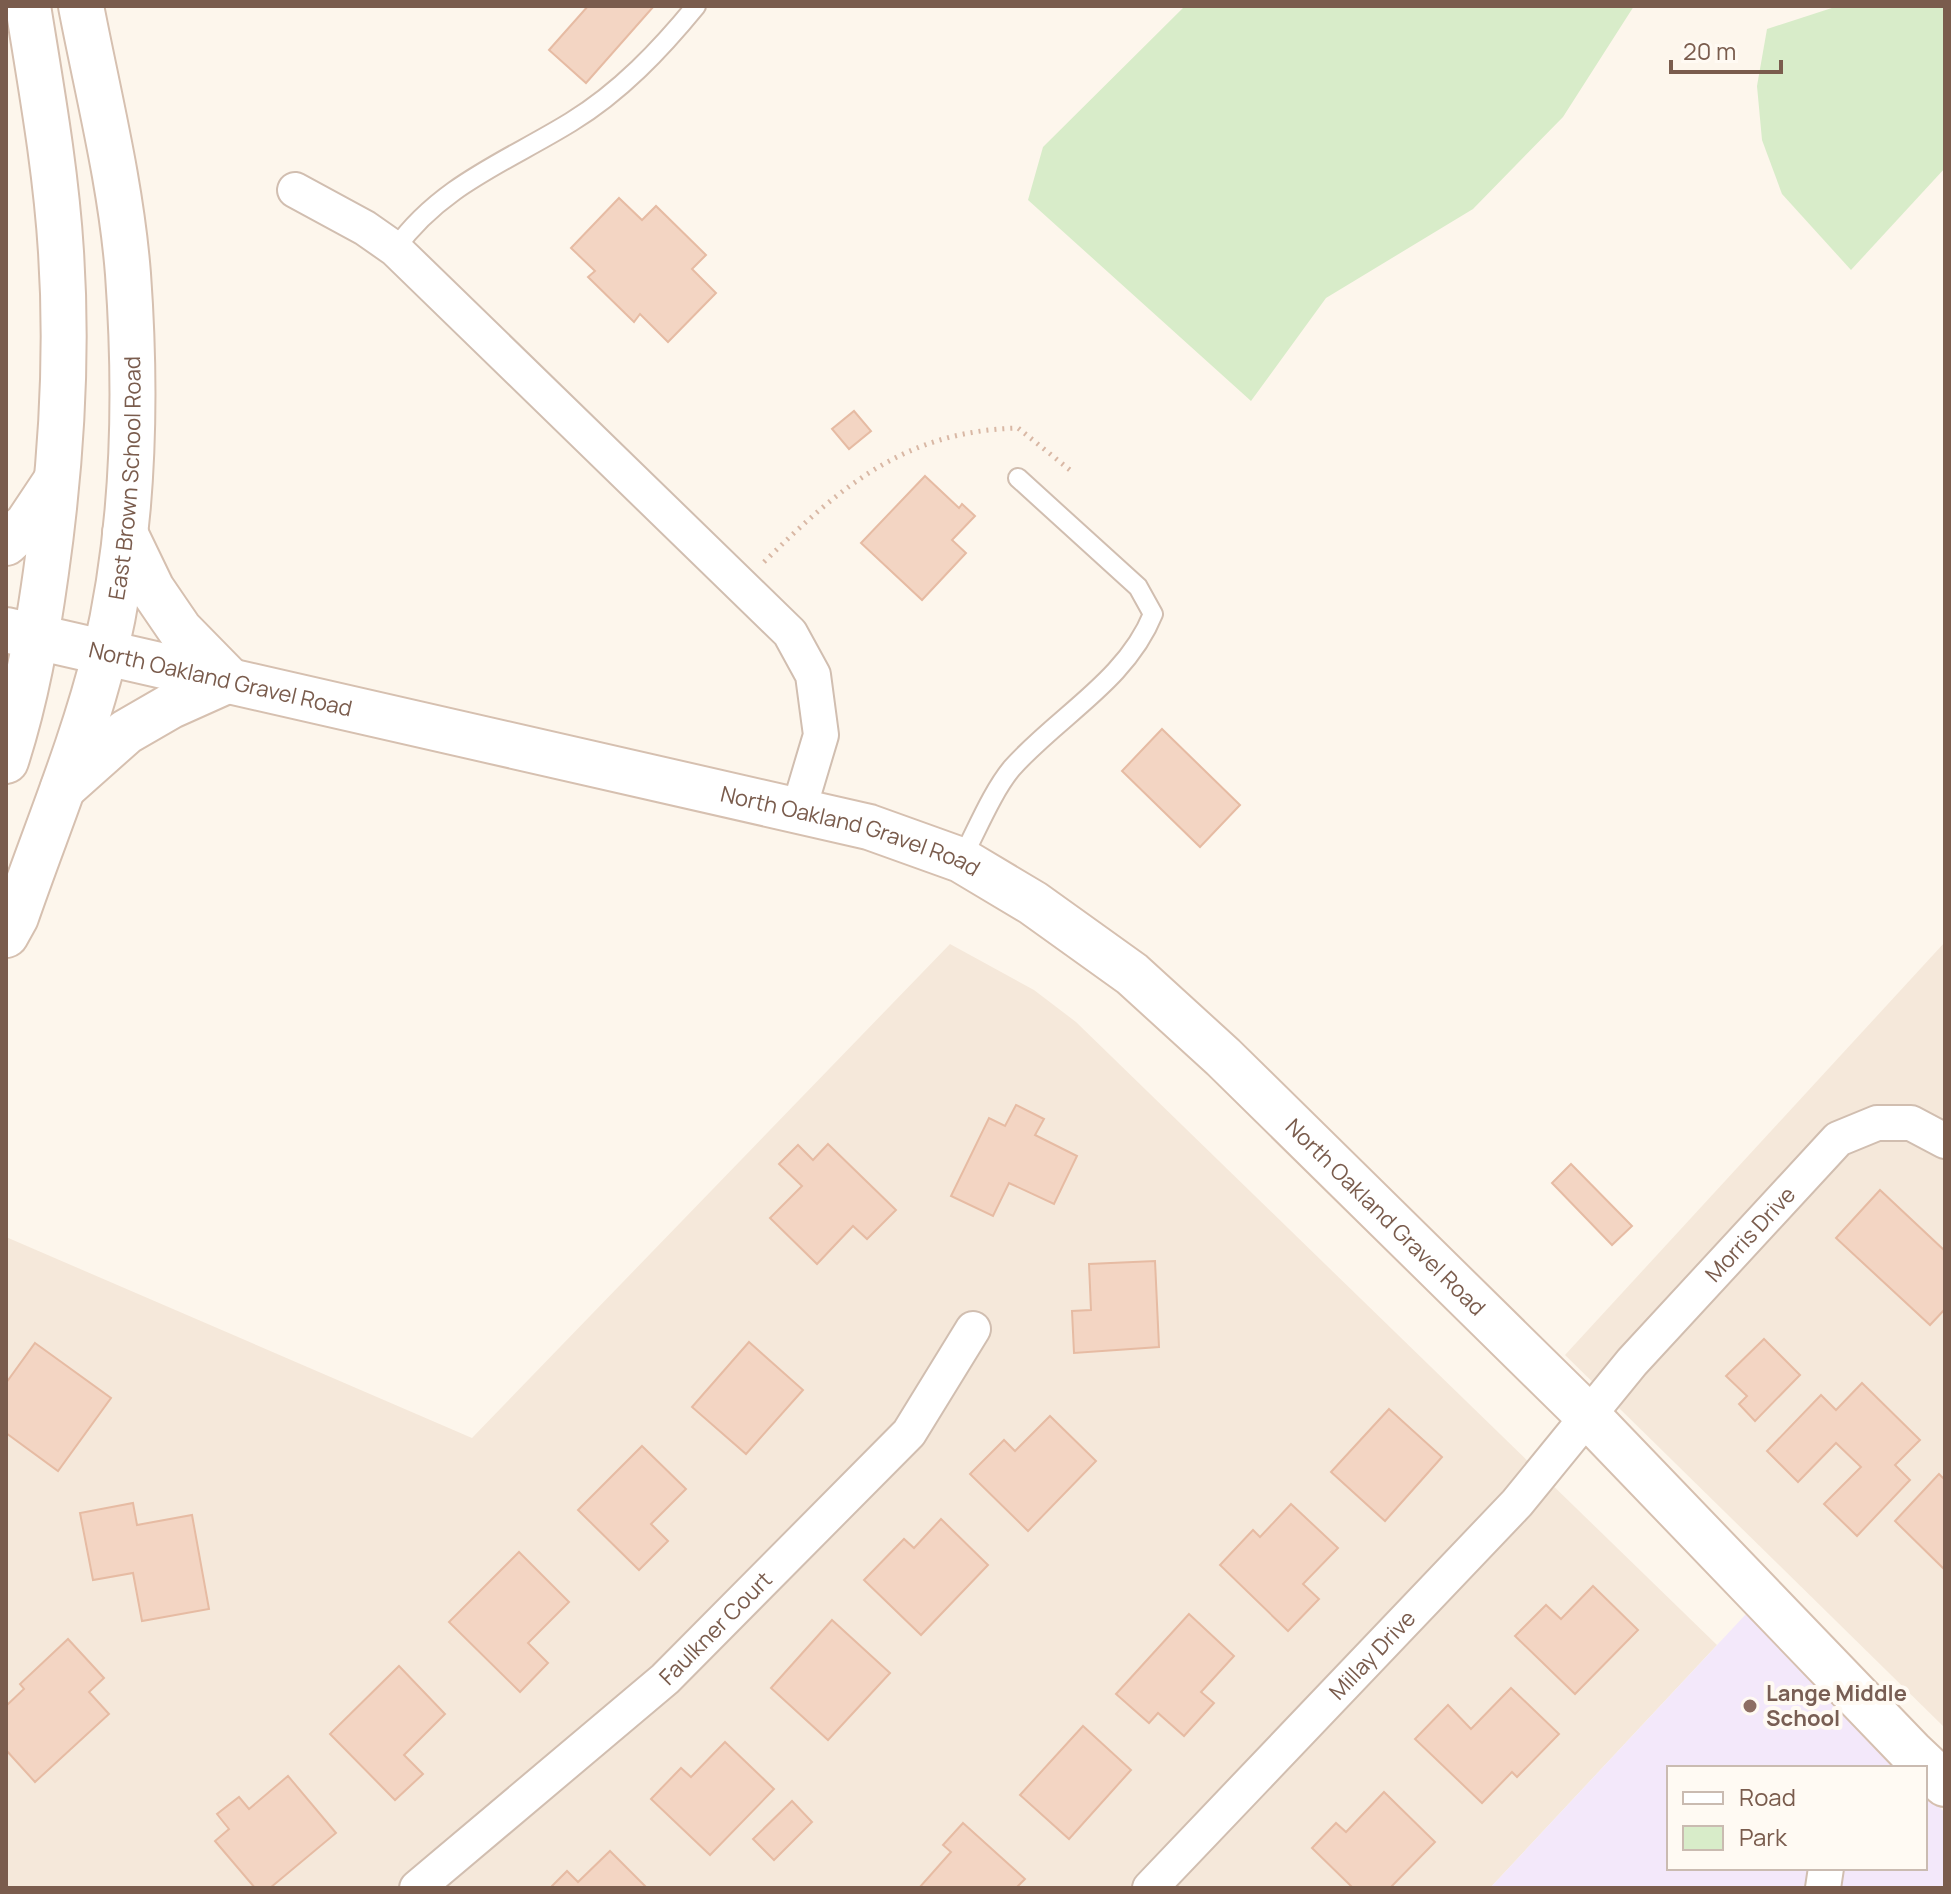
<svg xmlns="http://www.w3.org/2000/svg" width="1951" height="1894" viewBox="0 0 1951 1894" font-family="Manrope,sans-serif">
	<style>
		.residential { fill: #f5e8da }
		.education { fill: #f3e8fa }
		.green { fill: #d8ecc9 }
		.building { fill: #f3d5c3; stroke: #e6bba3; stroke-width: 2 }
		.lines { fill: none; stroke-linecap: round; stroke-linejoin: round }
		.lane-casing { stroke: #d1beb0; stroke-width: 22 }
		.street-casing { stroke: #d1beb0; stroke-width: 38 }
		.secondary-casing { stroke: #d6c0b0; stroke-width: 48 }
		.path { stroke: #d9b8a5; stroke-width: 5; stroke-dasharray: 2 6; stroke-linecap: butt }
		.lane { stroke: #fff; stroke-width: 18 }
		.street { stroke: #fff; stroke-width: 34 }
		.secondary { stroke: #fff; stroke-width: 44 }
		.education-dot { fill: #8d6e63; stroke: #fffaf3; stroke-width: 3 }
		.labels { text-anchor: middle; dominant-baseline: central; stroke-width: 8; stroke-linejoin: round; paint-order: stroke }
		.street-label { font-size: 22px; fill: #7a5c4d; stroke: #fffaf3 }
		.education-label { font-size: 22px; font-weight: bold; fill: #785e54; stroke: #fffaf3; text-anchor: start }
	</style>
	<rect width="100%" height="100%" fill="#fdf6ec"/>
	<g class="residential">
		<polygon points="1945,942 1945,1728 1565,1355"/>
		<polygon points="950,944 1034,990 1076,1022 1717,1645 1490,1888 6,1888 6,1237 472,1438"/>
	</g>
	<polygon class="education" points="1747,1613 1901,1768 1669,1768 1669,1868 1925,1868 1925,1792 1945,1813 1945,1888 1490,1888"/>
	<g class="green">
		<polygon points="1185,6 1634,6 1563,117 1473,209 1326,298 1251,401 1028,200 1043,147"/>
		<polygon points="1838,6 1945,6 1945,168 1851,270 1782,194 1762,140 1757,86 1767,29"/>
	</g>
	<g class="building">
		<polygon points="588,6 654,6 586,83 549,50"/>
		<polygon points="619,198 642,220 656,206 706,255 692,269 716,293 668,342 640,314 634,322 588,277 595,271 571,248"/>
		<polygon points="854,411 871,431 849,449 832,429"/>
		<polygon points="925,476 959,508 962,504 975,516 952,540 966,553 922,600 861,543"/>
		<polygon points="1162,729 1240,805 1200,847 1122,771"/>
		<polygon points="1016,1105 1044,1119 1035,1135 1077,1156 1054,1204 1009,1183 993,1216 951,1196 989,1118 1005,1126"/>
		<polygon points="828,1144 896,1210 867,1239 853,1226 817,1264 770,1218 802,1186 779,1164 798,1145 813,1160"/>
		<polygon points="1571,1164 1632,1226 1612,1245 1552,1183"/>
		<polygon points="1880,1190 1945,1251 1945,1309 1930,1325 1836,1238"/>
		<polygon points="1155,1261 1159,1347 1074,1353 1072,1311 1091,1310 1089,1264"/>
		<polygon points="1764,1339 1800,1375 1755,1421 1739,1404 1747,1396 1726,1376"/>
		<polygon points="749,1342 803,1390 746,1454 692,1407"/>
		<polygon points="35,1343 111,1398 58,1471 6,1433 6,1383"/>
		<polygon points="1862,1383 1920,1440 1895,1465 1910,1480 1857,1536 1824,1504 1861,1467 1836,1443 1798,1482 1767,1451 1821,1395 1836,1410"/>
		<polygon points="1389,1409 1442,1457 1385,1521 1331,1472"/>
		<polygon points="1050,1416 1096,1461 1028,1531 970,1474 1004,1440 1015,1451"/>
		<polygon points="642,1446 686,1489 651,1524 668,1541 639,1570 578,1510"/>
		<polygon points="1939,1474 1945,1480 1945,1570 1895,1521"/>
		<polygon points="133,1503 137,1525 192,1515 209,1609 142,1621 133,1573 93,1580 80,1513"/>
		<polygon points="1291,1504 1338,1548 1303,1584 1319,1599 1288,1631 1220,1565 1253,1530 1260,1537"/>
		<polygon points="941,1519 988,1565 921,1635 864,1580 904,1539 914,1548"/>
		<polygon points="519,1552 569,1602 528,1643 548,1663 520,1692 449,1622"/>
		<polygon points="1593,1586 1638,1630 1575,1694 1515,1636 1546,1605 1561,1619"/>
		<polygon points="1189,1614 1234,1656 1201,1692 1214,1703 1184,1736 1158,1713 1149,1723 1116,1694"/>
		<polygon points="832,1620 890,1673 828,1740 771,1688"/>
		<polygon points="68,1639 104,1678 89,1692 109,1714 35,1782 6,1750 6,1706 24,1689 20,1684"/>
		<polygon points="399,1666 445,1714 404,1755 423,1774 395,1800 330,1734"/>
		<polygon points="1511,1688 1559,1734 1517,1777 1512,1772 1482,1803 1415,1739 1448,1705 1471,1729"/>
		<polygon points="1083,1726 1131,1770 1069,1839 1020,1795"/>
		<polygon points="725,1742 774,1789 710,1855 651,1799 681,1768 691,1777"/>
		<polygon points="288,1776 336,1833 270,1888 255,1888 215,1841 229,1829 217,1814 239,1797 249,1809"/>
		<polygon points="1384,1792 1435,1842 1390,1888 1353,1888 1312,1848 1336,1823 1346,1832"/>
		<polygon points="792,1801 812,1822 774,1860 753,1839"/>
		<polygon points="963,1823 1025,1879 1016,1888 919,1888 951,1852 943,1845"/>
		<polygon points="610,1851 647,1888 550,1888 567,1871 578,1882"/>
	</g>
	<g class="lines">
		<g class="lane-casing">
			<g id="lane">
				<path d="M395 249C441 185 506 162 571 122 620 92 660 50 696 6"/>
				<path d="M961 860C976 832 992 792 1012 768 1058 716 1126 681 1153 614L1138 587 1018 478"/>
			</g>
		</g>
		<g class="street-casing">
			<g id="street">
				<polyline points="295,190 365,228 395,249 790,633 813,675 821,735 798,812"/>
				<path id="s1" d="M417 1888 665 1679 909 1433 973 1329"/>
				<path id="s2" d="M1150 1888 1517 1503 1632 1362 1838 1139 1877 1123H1911L1945 1141"/>
				<polyline points="1823,1888 1826,1868"/>
			</g>
		</g>
		<g class="secondary-casing">
			<g id="secondary">
				<polyline points="6,543 27,524 55,482"/>
				<path id="s3" d="M6 630 869 827 961 860 1033 903 1132 974 1223 1057 1589 1417 1911 1752 1945 1784"/>
				<path d="M6 761C26 699 37 637 46 572 61 466 68 359 61 252 56 170 41 87 28 6"/>
				<polyline points="63,788 126,732 171,706 229,680 180,630 152,589 125,533"/>
				<path id="s4" d="M6 935 16 917C46 830 83 743 105 653 134 531 137 399 128 274 121 184 98 94 81 6"/>
			</g>
		</g>
		<path class="path" d="M764 562C841 486 905 431 1018 428L1070 470"/>
		<use href="#lane" class="lane"/>
		<use href="#street" class="street"/>
		<use href="#secondary" class="secondary"/>
	</g>
	<circle class="education-dot" cx="1750" cy="1706" r="8"/>
	<g class="labels">
		<g class="street-label">
			<text stroke="none"><textPath href="#s4" startOffset="476">East Brown School Road</textPath></text>
			<text stroke="none"><textPath href="#s3" startOffset="220">North Oakland Gravel Road</textPath></text>
			<text stroke="none"><textPath href="#s3" startOffset="868">North Oakland Gravel Road</textPath></text>
			<text stroke="none"><textPath href="#s3" startOffset="1540">North Oakland Gravel Road</textPath></text>
			<text stroke="none"><textPath href="#s2" startOffset="888">Morris Drive</textPath></text>
			<text stroke="none"><textPath href="#s1" startOffset="396">Faulkner Court</textPath></text>
			<text stroke="none"><textPath href="#s2" startOffset="322">Millay Drive</textPath></text>
		</g>
		<g class="education-label">
			<text x="1766" y="1693">Lange Middle<tspan x="1766" dy="25">School</tspan></text>
		</g>
	</g>
	<rect width="1951" height="1894" fill="none" stroke="#7a5c4d" stroke-width="16"/>
	<rect x="1667" y="1766" width="260" height="104" fill="#fffaf3" stroke="#cabbb1" stroke-width="2"/>
	<rect x="1683" y="1792" width="40" height="12" fill="#ffffff" stroke="#cabbb1" stroke-width="2"/>
	<text x="1739" y="1806" font-size="24" fill="#7a5c4d">Road</text>
	<rect x="1683" y="1826" width="40" height="24" fill="#d8ecc9" stroke="#cabbb1" stroke-width="2"/>
	<text x="1739" y="1846" font-size="24" fill="#7a5c4d">Park</text>
	<path d="M1671 60v12h110v-12" fill="none" stroke="#7a5c4d" stroke-width="4"/>
	<text x="1683" y="60" font-size="24" fill="#7a5c4d" stroke="#fffaf3" stroke-width="6" paint-order="stroke">20 m</text>
</svg>
